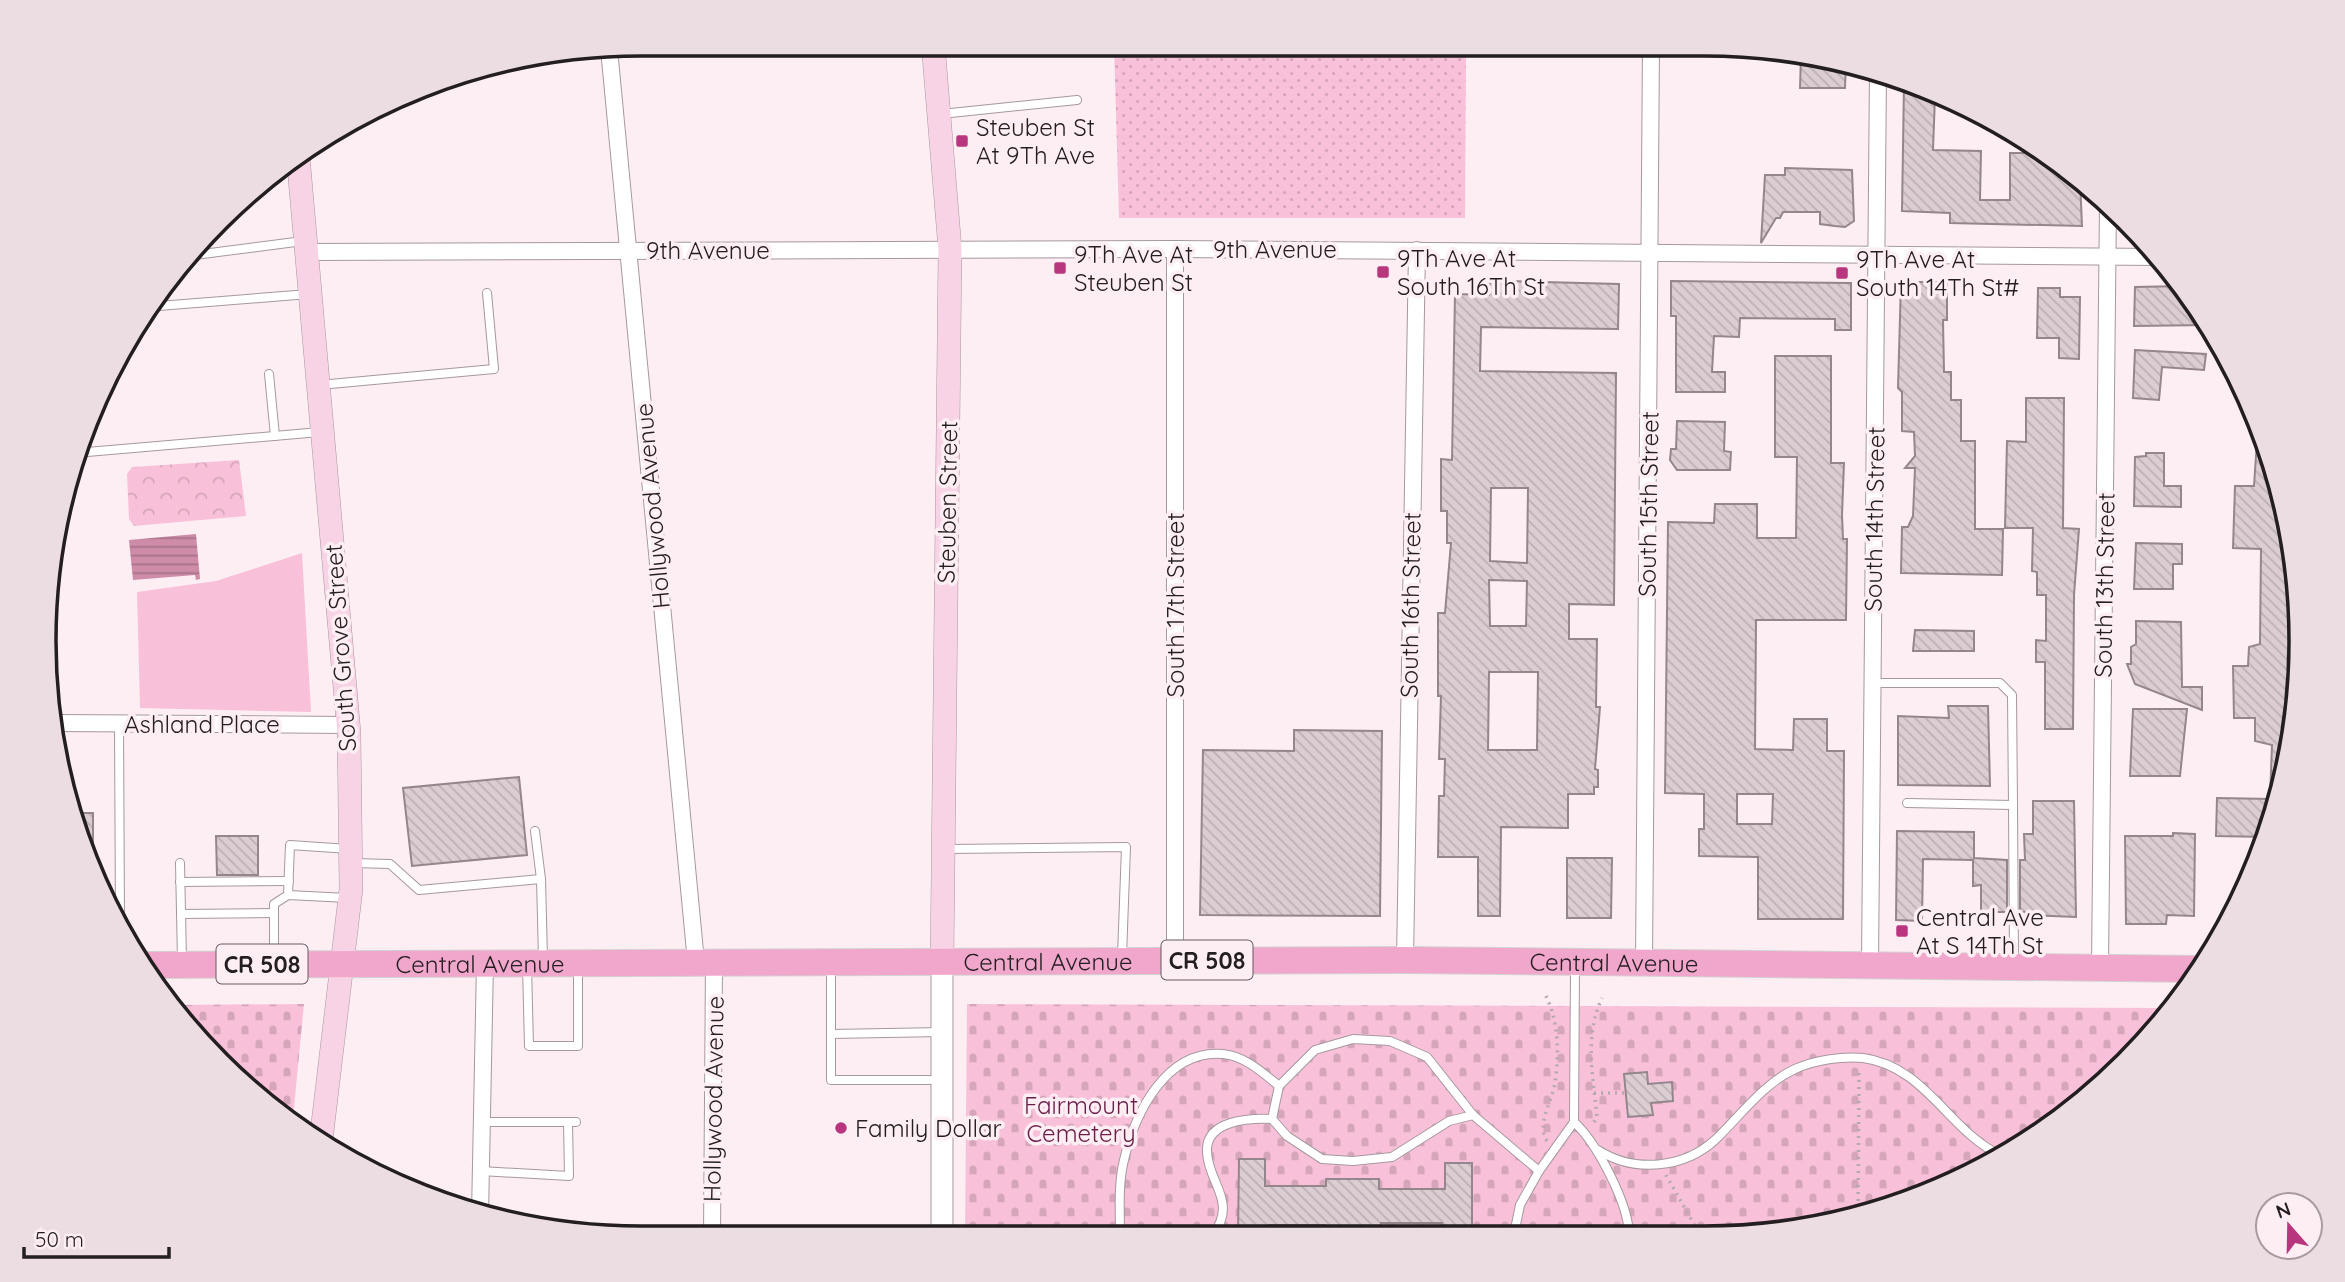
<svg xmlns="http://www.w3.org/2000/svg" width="2345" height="1282" viewBox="0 0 2345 1282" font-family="Quicksand,sans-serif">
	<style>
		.grass { fill: url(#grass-dots) }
		.cemetery { fill: url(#cemetery-stones) }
		.park { fill: url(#park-crowns) }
		.garden { fill: #f9c1d9 }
		.water { fill: url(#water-rules) }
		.building { fill: url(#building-back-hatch); stroke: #94868b; stroke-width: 2; fill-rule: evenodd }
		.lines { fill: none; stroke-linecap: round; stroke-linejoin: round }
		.service-casing { stroke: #a6989d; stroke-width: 10 }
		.minor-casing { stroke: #a6989d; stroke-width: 18 }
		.tertiary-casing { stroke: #a6989d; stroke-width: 23 }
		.secondary-casing { stroke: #a6989d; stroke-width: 24 }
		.primary-casing { stroke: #d3d2d2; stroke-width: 28 }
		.path { stroke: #b5a9ae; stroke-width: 3.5; stroke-dasharray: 2 5; stroke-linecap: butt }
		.service { stroke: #fff; stroke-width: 8 }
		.minor { stroke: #fff; stroke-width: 16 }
		.tertiary { stroke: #fff; stroke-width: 21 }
		.secondary { stroke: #f8d3e5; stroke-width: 23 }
		.primary { stroke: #f1a6cb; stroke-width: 26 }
		.poi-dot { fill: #b8367d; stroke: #fdeef4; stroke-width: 2.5 }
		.labels { text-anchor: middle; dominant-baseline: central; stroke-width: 7; stroke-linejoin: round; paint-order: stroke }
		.shield { fill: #fdeef4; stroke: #645c60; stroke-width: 2 }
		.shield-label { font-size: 23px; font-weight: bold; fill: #231e20 }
		.poi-label { font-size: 24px; fill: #231e20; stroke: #fdeef4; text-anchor: start }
		.street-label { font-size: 24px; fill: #231e20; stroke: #fdeef4 }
		.park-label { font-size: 24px; fill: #6b1e48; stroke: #fdeef4 }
		.rim { fill: none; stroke: #231e20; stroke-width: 3.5 }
	</style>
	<defs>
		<pattern id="grass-dots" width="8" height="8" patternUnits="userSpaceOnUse" patternTransform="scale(1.75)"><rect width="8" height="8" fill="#f9c1d9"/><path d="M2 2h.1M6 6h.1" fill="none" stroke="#d5a5ba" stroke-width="1.8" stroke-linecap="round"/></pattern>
		<pattern id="cemetery-stones" width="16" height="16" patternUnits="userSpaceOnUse" patternTransform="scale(1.75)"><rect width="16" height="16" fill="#f9c1d9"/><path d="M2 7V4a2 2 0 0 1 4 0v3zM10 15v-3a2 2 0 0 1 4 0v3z" fill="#d5a5ba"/></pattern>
		<pattern id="park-crowns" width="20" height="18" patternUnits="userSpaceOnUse" patternTransform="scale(1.75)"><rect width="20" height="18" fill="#f9c1d9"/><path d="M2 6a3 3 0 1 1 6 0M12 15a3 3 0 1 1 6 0" fill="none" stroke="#d5a5ba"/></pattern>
		<pattern id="water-rules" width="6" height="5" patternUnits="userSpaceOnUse" patternTransform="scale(1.75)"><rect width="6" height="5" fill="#ce8ca9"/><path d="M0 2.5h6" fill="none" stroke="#a77289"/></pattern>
		<pattern id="building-back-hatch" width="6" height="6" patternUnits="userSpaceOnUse" patternTransform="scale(1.75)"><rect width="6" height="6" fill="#dccdd3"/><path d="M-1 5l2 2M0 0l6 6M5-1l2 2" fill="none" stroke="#bcb0b5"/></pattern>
	</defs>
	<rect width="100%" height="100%" fill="#fdeef4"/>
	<polygon class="grass" points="1114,44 1466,45 1465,218 1119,218"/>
	<g class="cemetery">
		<polygon points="304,1004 293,1118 192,1035 174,1005"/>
		<polygon points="967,1004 2169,1008 2127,1063 2035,1138 1896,1206 1782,1233 965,1236"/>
	</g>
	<polygon class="park" points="239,460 246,516 134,526 129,519 127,474 132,467"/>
	<polygon class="garden" points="302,553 311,712 140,708 137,592 216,581"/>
	<polygon class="water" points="196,534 200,579 196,580 195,575 133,580 129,540"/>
	<g class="building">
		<polygon points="1801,55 1846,62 1845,88 1800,88"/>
		<polygon points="1904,83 1935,96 1933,150 1981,151 1980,200 2010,200 2010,153 2044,153 2067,170 2067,180 2080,181 2082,226 1950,223 1950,213 1902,211"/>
		<polygon points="1785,168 1852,170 1854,221 1845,227 1835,226 1820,224 1820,212 1783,212 1780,218 1776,218 1761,243 1765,175 1785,175"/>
		<path d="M1509 281 1619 284 1618 329 1481 327 1480 371 1616 373 1614 605 1569 604V639H1597L1596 707H1600L1595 769 1598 770V787H1594V794H1568V828L1501 827 1500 916H1478V857H1438L1439 796H1444L1445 759H1439L1441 696H1438V613H1445L1451 543H1447V511H1441V459L1452 460 1455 294 1489 295 1490 282ZM1491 488H1528L1527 563 1490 561ZM1489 580 1527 581 1526 626H1490ZM1489 672H1538L1537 750H1488Z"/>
		<polygon points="1671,281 1851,283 1851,330 1835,330 1835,319 1740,318 1739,337 1714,336 1712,372 1725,372 1725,392 1676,392 1676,316 1671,316"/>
		<polygon points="1901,282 1947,282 1947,320 1943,320 1944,372 1951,372 1951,400 1961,400 1961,441 1975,441 1975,529 2003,529 2002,575 1901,573 1902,527 1908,527 1913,516 1915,468 1905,468 1915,456 1914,432 1902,431 1902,392 1898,388"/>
		<polygon points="2183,286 2207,325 2134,326 2135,287"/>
		<polygon points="2038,288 2060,288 2060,297 2080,297 2079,359 2059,358 2059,338 2037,338"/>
		<polygon points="2135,350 2206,354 2204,370 2162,367 2159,400 2133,398"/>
		<path d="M1775 356H1831V463H1844L1842 515 1843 539H1847L1846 620H1756L1755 749 1793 750 1794 719H1827V751H1844L1843 919H1758V857L1699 856V829H1704V794L1665 793 1668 522 1714 523 1715 504H1757V538H1796L1797 457H1775ZM1737 794H1773L1772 824H1737Z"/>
		<polygon points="2026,398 2064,398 2063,528 2079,529 2074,595 2073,729 2045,729 2045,662 2036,662 2036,640 2046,641 2046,595 2037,595 2037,572 2032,571 2033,528 2005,528 2007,441 2026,442"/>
		<polygon points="1677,421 1725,422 1724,451 1731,452 1730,470 1677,470 1670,460 1671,449 1676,449"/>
		<polygon points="2258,425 2281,486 2300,602 2298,664 2293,687 2292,722 2295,722 2268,837 2216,836 2217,798 2273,799 2270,798 2272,745 2255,741 2255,718 2234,718 2233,666 2248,666 2249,647 2260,644 2261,549 2233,548 2235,486 2254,486"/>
		<polygon points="2146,453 2164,453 2164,486 2181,486 2181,507 2134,506 2135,457 2146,456"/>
		<polygon points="2136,543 2182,544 2182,564 2173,564 2173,589 2134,589"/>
		<polygon points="2136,621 2181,622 2182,687 2202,687 2202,710 2135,684 2127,664 2131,664 2131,647 2136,644"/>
		<polygon points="1915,630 1974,631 1974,651 1913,651"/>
		<polygon points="1948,706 1988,706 1990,786 1898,785 1898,716 1949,718"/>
		<polygon points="2133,709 2187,709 2180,776 2130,776"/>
		<polygon points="1294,730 1382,731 1380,916 1200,915 1203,750 1294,751"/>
		<polygon points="519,777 527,855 412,866 403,788"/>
		<polygon points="2033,801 2074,801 2076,917 2026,915 2026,912 2020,912 2020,860 2025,860 2024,834 2033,834"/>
		<polygon points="76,813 93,813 93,856 86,857"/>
		<polygon points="1897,831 1974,832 1974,858 2007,860 2007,912 1981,912 1981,885 1973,886 1973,860 1923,859 1922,921 1896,920"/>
		<polygon points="2173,833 2195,834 2194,916 2167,915 2166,924 2126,924 2125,836 2173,836"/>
		<polygon points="216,836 258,836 258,875 217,875"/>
		<polygon points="1567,858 1612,858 1611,918 1567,918"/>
		<polygon points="1647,1072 1648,1084 1672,1082 1673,1101 1651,1103 1653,1115 1628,1117 1624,1074"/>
		<polygon points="1239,1159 1265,1159 1265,1186 1326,1186 1326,1179 1379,1179 1379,1189 1445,1189 1445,1163 1472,1163 1472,1234 1442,1234 1442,1223 1381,1223 1381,1231 1369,1231 1369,1235 1325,1234 1325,1225 1269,1225 1269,1235 1238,1235"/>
	</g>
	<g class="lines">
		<g class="service-casing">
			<g id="service">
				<polyline points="941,114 1077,100"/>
				<polyline points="195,255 303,241"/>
				<polyline points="146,307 309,294"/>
				<polyline points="269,374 275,436"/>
				<polyline points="319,385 494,369 487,293"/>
				<polyline points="86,439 87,452 320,432"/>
				<polyline points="1872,683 2000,683 2012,695 2013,805 1907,803"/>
				<polyline points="119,724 120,920"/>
				<polyline points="2013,805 2014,963"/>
				<polyline points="535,831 541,879"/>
				<polyline points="947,849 1126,847 1122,956"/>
				<polyline points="180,863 182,961"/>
				<polyline points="353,863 390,864 419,890 541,879 543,959"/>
				<polyline points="180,882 289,881"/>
				<polyline points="288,895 290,845 349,849"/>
				<polyline points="181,914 274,913"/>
				<polyline points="274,961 274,904 288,895 348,898"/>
				<polyline points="831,965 831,1034 942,1032"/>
				<polyline points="527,966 529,1046 578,1046 578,967"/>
				<polyline points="831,1034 831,1080 939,1080"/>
				<polyline points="1272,1119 1279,1086 1315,1050 1353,1039 1390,1041 1427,1057 1473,1115 1539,1171"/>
				<polyline points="481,1122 576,1122"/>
				<path d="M1574 1122C1597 1143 1628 1203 1629 1234"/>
				<path d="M1598 1150C1634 1173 1684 1169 1716 1139 1740 1116 1764 1083 1795 1069 1815 1060 1842 1056 1863 1058 1925 1066 1949 1131 2000 1155"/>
				<polyline points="481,1171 569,1176 568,1122"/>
				<polyline points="1514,1234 1520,1205 1539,1171 1574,1122 1575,967"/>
				<path d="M1120 1235C1120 1210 1118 1184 1124 1160 1135 1113 1166 1049 1223 1054 1245 1056 1263 1073 1279 1086"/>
				<path d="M1213 1235C1238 1201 1208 1183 1207 1152 1205 1120 1250 1118 1272 1119L1287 1136 1322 1159 1353 1161 1392 1157 1449 1121 1473 1115"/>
			</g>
		</g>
		<g class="minor-casing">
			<g id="minor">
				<polyline points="609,49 696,962"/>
				<polyline points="308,252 1175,249 2159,257"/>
				<polyline points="55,723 348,725"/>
				<polyline points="1175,960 1175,249"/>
				<polyline points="1405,960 1417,250"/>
				<polyline points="1644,963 1651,45"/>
				<polyline points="1870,965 1878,72"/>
				<polyline points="2100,967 2108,203"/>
				<polyline points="480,1215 485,963"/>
				<polyline points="712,1237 714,962"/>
			</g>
		</g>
		<g class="tertiary-casing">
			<polyline id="tertiary" points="942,1236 942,961"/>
		</g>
		<g class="secondary-casing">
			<g id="secondary">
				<polyline points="933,44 950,249 942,961"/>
				<polyline points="298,156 349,733 351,889 321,1140"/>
			</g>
		</g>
		<g class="primary-casing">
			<g id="primary">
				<path id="s1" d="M148 965 1405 960 2199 969"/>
			</g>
		</g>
		<g class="path">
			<path d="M1546 996C1559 1023 1559 1054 1555 1083 1552 1102 1536 1125 1547 1141"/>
			<polyline points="1594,1093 1626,1093"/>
			<path d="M1594 1122 1597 1117C1593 1076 1584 1037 1602 998"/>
			<polyline points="1666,1175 1699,1233"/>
			<polyline points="1858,1215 1859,1071"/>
		</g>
		<use href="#service" class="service"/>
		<use href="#minor" class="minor"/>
		<use href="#tertiary" class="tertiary"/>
		<use href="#secondary" class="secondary"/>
		<use href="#primary" class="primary"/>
	</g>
	<g class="poi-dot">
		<rect x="955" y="134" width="14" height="14" rx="3.5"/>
		<rect x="1053" y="261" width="14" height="14" rx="3.5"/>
		<rect x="1376" y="265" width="14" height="14" rx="3.5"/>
		<rect x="1835" y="266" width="14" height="14" rx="3.5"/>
		<rect x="1895" y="924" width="14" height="14" rx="3.5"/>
		<circle cx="841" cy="1128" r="7"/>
	</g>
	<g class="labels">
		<g class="shield">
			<rect x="1161.5" y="940.5" width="91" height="39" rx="5"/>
			<rect x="216.5" y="944.5" width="91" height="39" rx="5"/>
		</g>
		<g class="shield-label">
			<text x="1207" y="960">CR 508</text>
			<text x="262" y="964">CR 508</text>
		</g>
		<g class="poi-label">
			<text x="976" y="127">Steuben St<tspan x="976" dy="28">At 9Th Ave</tspan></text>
			<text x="1074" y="254">9Th Ave At<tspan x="1074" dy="28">Steuben St</tspan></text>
			<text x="1397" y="258">9Th Ave At<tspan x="1397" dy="28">South 16Th St</tspan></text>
			<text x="1856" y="259">9Th Ave At<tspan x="1856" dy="28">South 14Th St#</tspan></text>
			<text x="1916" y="917">Central Ave<tspan x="1916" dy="28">At S 14Th St</tspan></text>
			<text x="855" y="1128">Family Dollar</text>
		</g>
		<g class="street-label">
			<text x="1275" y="249">9th Avenue</text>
			<text x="708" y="250">9th Avenue</text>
			<text transform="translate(947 502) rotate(-89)">Steuben Street</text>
			<text transform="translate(1648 504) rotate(-89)">South 15th Street</text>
			<text transform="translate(652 506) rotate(-95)">Hollywood Avenue</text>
			<text transform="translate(1874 519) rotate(-89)">South 14th Street</text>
			<text transform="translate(2104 585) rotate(-89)">South 13th Street</text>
			<text transform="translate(1175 605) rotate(-90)">South 17th Street</text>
			<text transform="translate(1410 605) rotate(-89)">South 16th Street</text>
			<text transform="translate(340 648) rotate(-94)">South Grove Street</text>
			<text x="202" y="724">Ashland Place</text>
			<text stroke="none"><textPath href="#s1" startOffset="900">Central Avenue</textPath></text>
			<text stroke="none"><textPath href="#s1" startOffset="1466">Central Avenue</textPath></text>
			<text stroke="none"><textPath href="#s1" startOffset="332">Central Avenue</textPath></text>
			<text transform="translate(713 1099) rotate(-89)">Hollywood Avenue</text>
		</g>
		<g class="park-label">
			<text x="1081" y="1105">Fairmount<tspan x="1081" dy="28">Cemetery</tspan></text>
		</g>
	</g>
	<path d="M0 0H2345V1282H0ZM641 56H1704A585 585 0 0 1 2289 641V641A585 585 0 0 1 1704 1226H641A585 585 0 0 1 56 641V641A585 585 0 0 1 641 56Z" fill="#ecdde3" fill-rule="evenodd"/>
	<path class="rim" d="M641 56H1704A585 585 0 0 1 2289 641V641A585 585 0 0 1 1704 1226H641A585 585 0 0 1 56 641V641A585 585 0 0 1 641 56Z"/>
	<g transform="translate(2289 1226) rotate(340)"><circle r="33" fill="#fdeef4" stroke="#a69b9f" stroke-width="2"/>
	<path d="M0-5L12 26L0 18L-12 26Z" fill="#b8367d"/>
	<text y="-10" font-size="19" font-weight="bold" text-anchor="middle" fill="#231e20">N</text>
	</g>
	<path d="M24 1247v10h145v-10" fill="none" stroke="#231e20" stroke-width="3.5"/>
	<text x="35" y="1247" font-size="21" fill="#231e20" stroke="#fdeef4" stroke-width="5" paint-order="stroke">50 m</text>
</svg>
